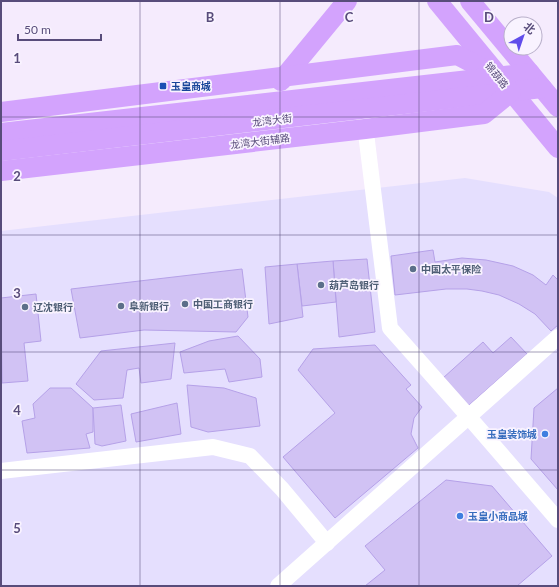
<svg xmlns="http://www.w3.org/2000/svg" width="559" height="587" viewBox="0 0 559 587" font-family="Lato,'Noto Sans SC',sans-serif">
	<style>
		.commercial { fill: #e5dffe }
		.building { fill: #d1c2f4; stroke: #b5a1e8 }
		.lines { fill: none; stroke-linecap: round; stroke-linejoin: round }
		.tertiary { stroke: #fff; stroke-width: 16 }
		.primary { stroke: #d3a3fd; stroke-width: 20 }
		.grid { fill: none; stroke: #584c7b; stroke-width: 1; stroke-opacity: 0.55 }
		.transit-dot { fill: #1a4fb4; stroke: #f9f3ff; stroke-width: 1.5 }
		.service-dot { fill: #5c6f8a; stroke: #f9f3ff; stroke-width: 1.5 }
		.shop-dot { fill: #3f7fe0; stroke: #f9f3ff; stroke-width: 1.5 }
		.labels { text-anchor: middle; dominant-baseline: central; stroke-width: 3.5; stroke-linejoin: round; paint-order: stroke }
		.street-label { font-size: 10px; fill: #584c7b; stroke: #f9f3ff }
		.transit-label { font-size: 10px; font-weight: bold; fill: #164399; stroke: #f9f3ff; text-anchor: start }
		.service-label { font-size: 10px; font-weight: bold; fill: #4e5e75; stroke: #f9f3ff; text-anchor: start }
		.shop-label { font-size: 10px; font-weight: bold; fill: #366cbe; stroke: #f9f3ff; text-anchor: end }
		.grid-label { font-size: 13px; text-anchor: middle; font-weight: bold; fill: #584c7b; stroke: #f9f3ff; stroke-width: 3.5; stroke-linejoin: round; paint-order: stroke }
	</style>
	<rect width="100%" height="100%" fill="#f5ebfd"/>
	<polygon class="commercial" points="465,178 549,192 558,198 558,586 1,586 1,231"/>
	<g class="building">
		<polygon points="433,250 435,262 462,258 486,260 513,266 533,275 546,285 553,275 558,280 558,325 551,331 535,314 519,304 499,295 482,291 467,289 446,289 395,295 391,256"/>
		<polygon points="367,259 375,332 339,337 333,261"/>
		<polygon points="333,261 336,302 302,306 297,264"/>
		<polygon points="297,264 303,317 269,324 265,267"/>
		<polygon points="242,269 248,317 236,332 144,330 80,338 71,289"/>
		<polygon points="36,294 41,341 24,343 28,381 2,383 1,298"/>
		<polygon points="238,336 260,359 262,377 229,382 225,369 184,373 180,352 209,341"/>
		<polygon points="511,337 527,354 468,406 443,378 483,342 493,353"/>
		<polygon points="175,343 171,379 141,383 139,368 127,370 123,398 94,400 76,384 101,351"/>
		<polygon points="375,345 411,385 406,389 422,407 414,418 411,434 418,448 335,518 283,457 335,413 298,370 313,349"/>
		<polygon points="187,385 224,388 256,398 260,426 208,432 191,427"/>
		<polygon points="50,388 71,388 93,408 93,432 86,434 90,448 27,453 22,421 35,418 33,404"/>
		<polygon points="558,388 558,490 531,459 534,408"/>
		<polygon points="177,403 181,434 136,442 131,414"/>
		<polygon points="121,405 126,441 102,446 95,444 93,408"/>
		<polygon points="446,480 492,486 552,556 517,586 365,586 385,570 365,546"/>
	</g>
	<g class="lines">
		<g class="tertiary">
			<polyline points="364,117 390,328 468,416 558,520"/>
			<polyline points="1,471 213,447 250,456 282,489 327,543"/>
			<polyline points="278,586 558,337"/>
		</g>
		<g class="primary">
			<polyline points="437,1 558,148"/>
			<polyline points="470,1 558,107"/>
			<polyline points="281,81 347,1"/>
			<polyline points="1,112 457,55 499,77"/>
			<polyline points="1,133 530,73"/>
			<polyline points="1,151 542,88"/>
			<polyline points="1,171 365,129 484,114 511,92"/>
		</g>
	</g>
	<path class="grid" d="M140 1V586M280 1V586M419 1V586M1 117H558M1 235H558M1 352H558M1 470H558"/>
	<rect class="transit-dot" x="159" y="82" width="8" height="8" rx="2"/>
	<g class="service-dot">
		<circle cx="413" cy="269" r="4"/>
		<circle cx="321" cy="285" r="4"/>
		<circle cx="185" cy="304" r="4"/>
		<circle cx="121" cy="306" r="4"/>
		<circle cx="25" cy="307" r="4"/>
	</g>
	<g class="shop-dot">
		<circle cx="545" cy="434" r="4"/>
		<circle cx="460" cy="516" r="4"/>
	</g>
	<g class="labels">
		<g class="street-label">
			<text transform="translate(497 75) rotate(51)">锦葫路</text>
			<text transform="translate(272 120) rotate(-7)">龙湾大街</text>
			<text transform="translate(260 141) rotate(-7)">龙湾大街辅路</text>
		</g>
		<g class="transit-label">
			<text x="171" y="86">玉皇商城</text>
		</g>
		<g class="service-label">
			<text x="421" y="269">中国太平保险</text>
			<text x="329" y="285">葫芦岛银行</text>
			<text x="193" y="304">中国工商银行</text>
			<text x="129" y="306">阜新银行</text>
			<text x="33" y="307">辽沈银行</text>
		</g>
		<g class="shop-label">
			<text x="537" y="434">玉皇装饰城</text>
			<text x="468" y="516" text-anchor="start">玉皇小商品城</text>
		</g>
	</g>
	<g class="grid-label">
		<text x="210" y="22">B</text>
		<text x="349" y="22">C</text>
		<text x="489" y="22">D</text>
		<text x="17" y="63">1</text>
		<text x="17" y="181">2</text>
		<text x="17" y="298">3</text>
		<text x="17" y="415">4</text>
		<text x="17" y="533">5</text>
	</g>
	<rect width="559" height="587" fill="none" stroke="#584c7b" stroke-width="4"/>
	<g transform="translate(523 36) rotate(40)"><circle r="19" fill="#f9f3ff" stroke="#b9b0ca"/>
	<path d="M0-3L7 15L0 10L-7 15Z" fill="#614deb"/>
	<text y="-6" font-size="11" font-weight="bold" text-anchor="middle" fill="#584c7b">北</text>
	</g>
	<path d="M18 34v6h83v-6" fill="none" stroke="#584c7b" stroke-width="2"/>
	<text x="24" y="34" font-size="12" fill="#584c7b" stroke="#f9f3ff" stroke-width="3" paint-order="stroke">50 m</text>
</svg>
